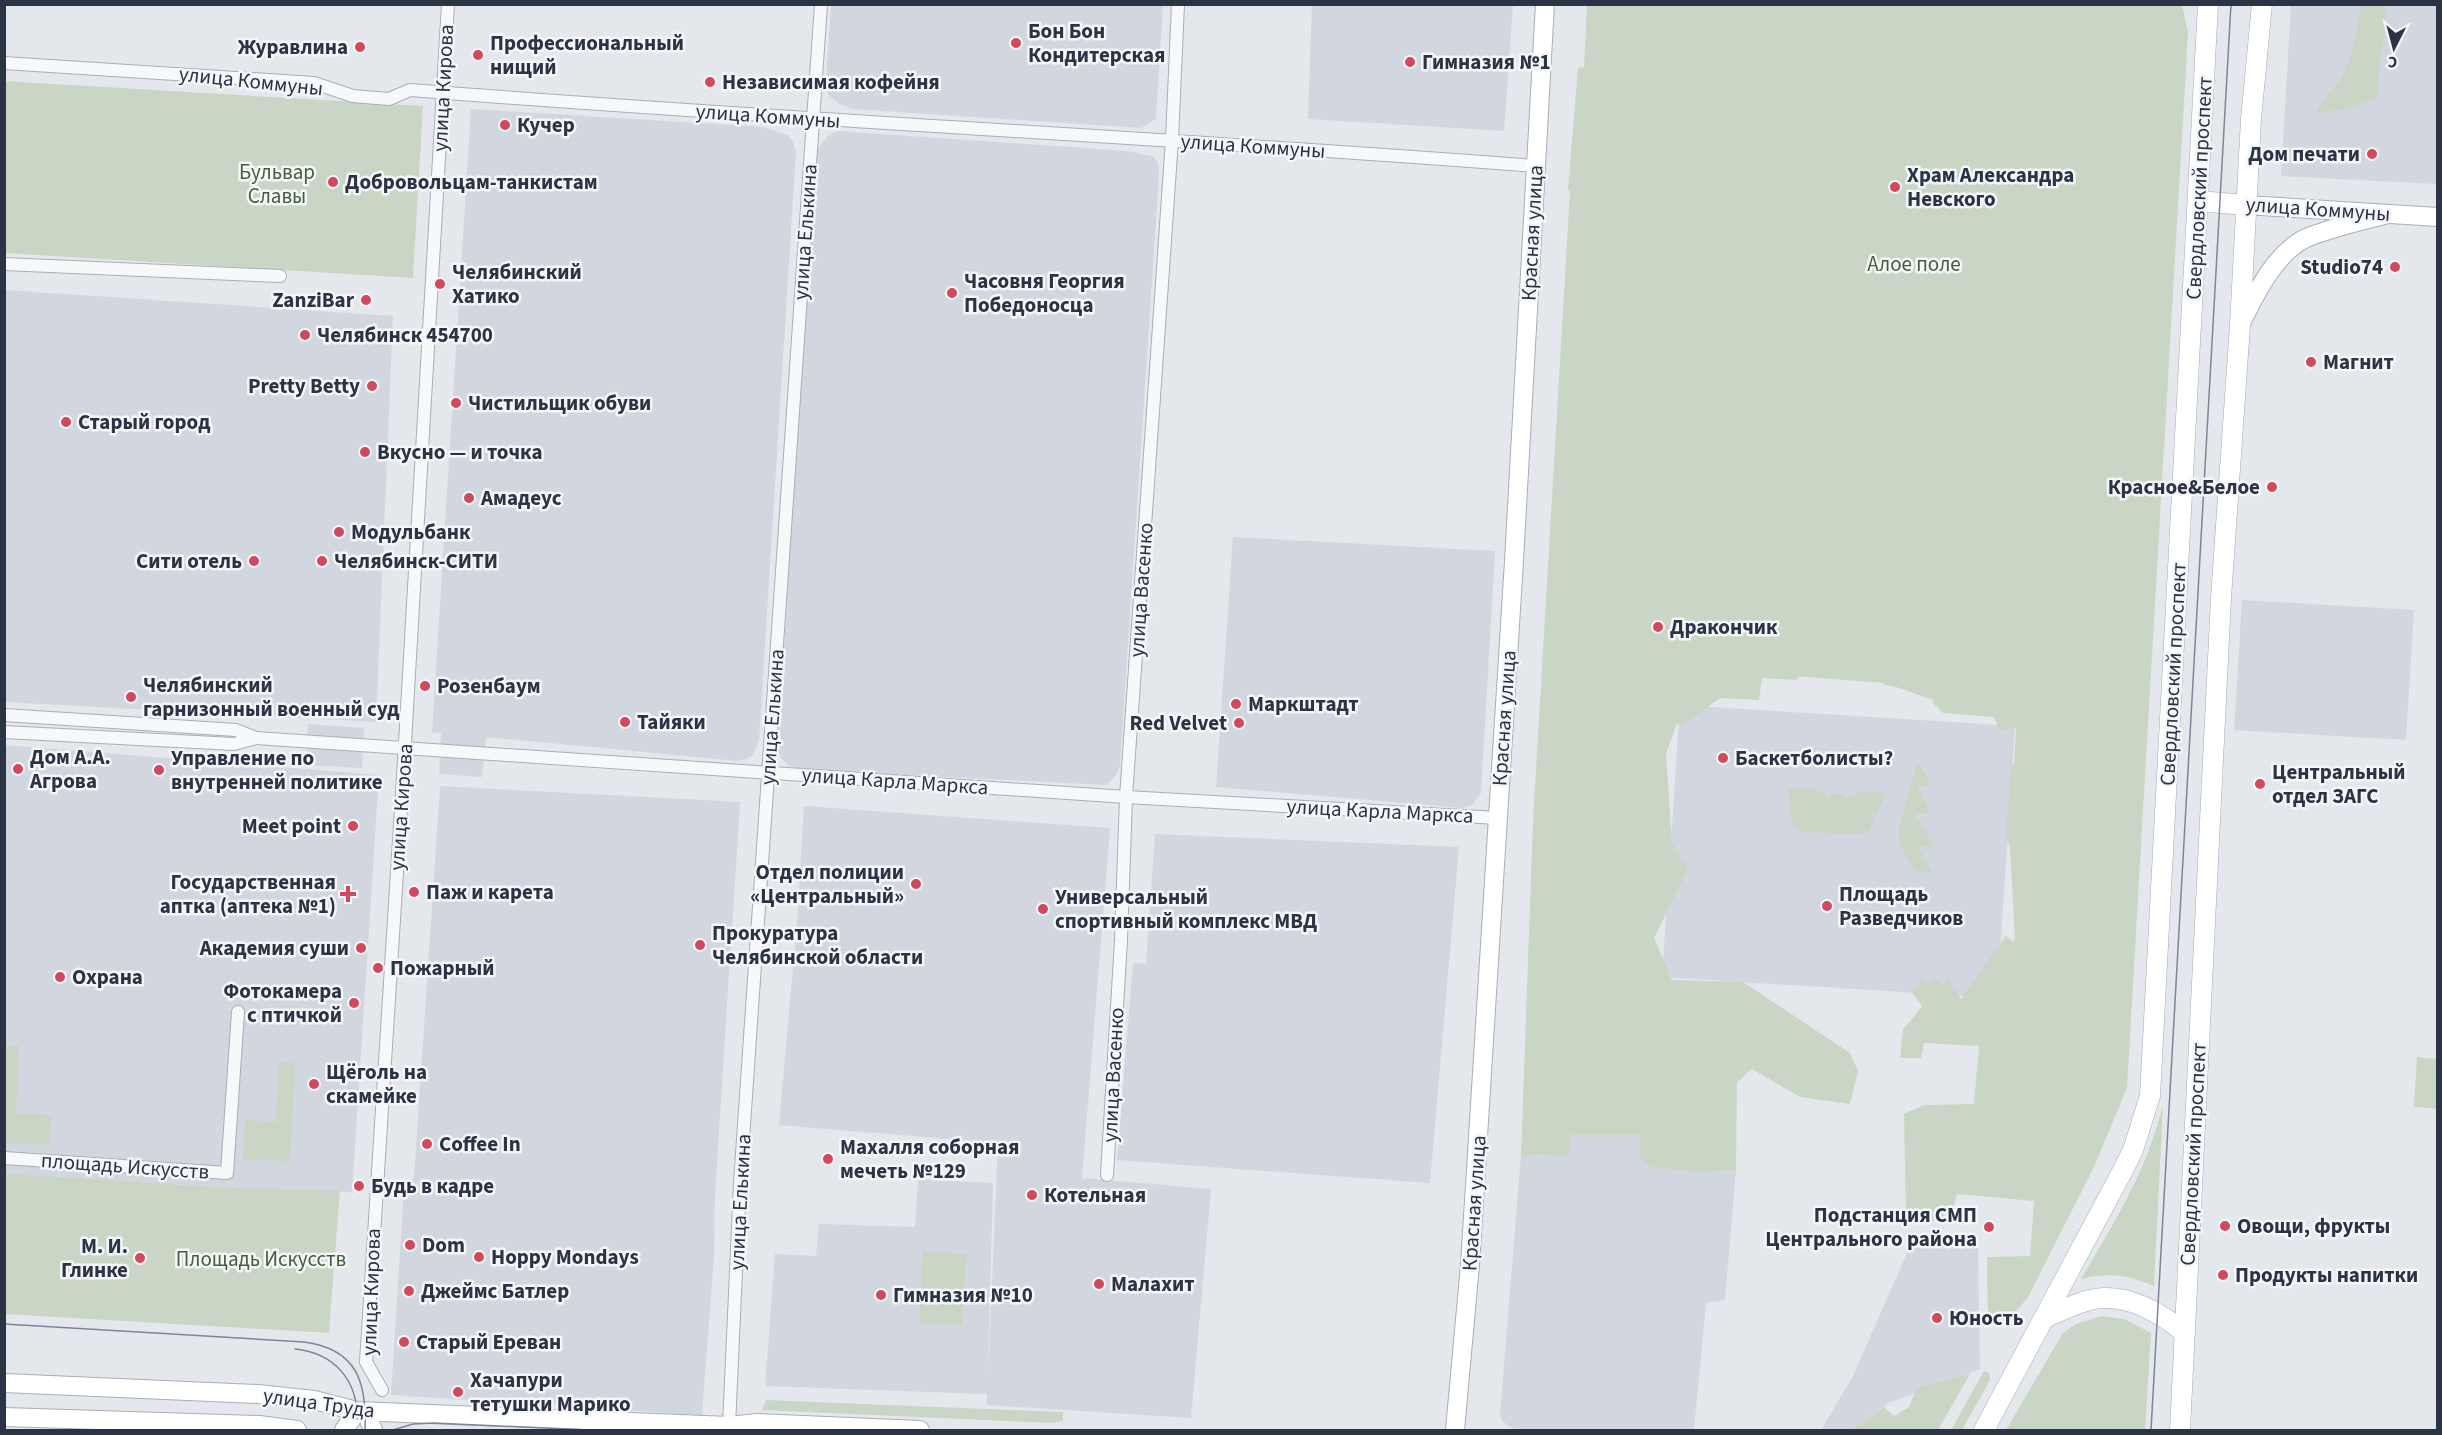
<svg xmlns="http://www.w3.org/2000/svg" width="2442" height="1435" viewBox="0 0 2442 1435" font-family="'Source Sans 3',sans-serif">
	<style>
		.built { fill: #d2d6de }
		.green { fill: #c9d6c5 }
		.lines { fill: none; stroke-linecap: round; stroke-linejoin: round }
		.street-casing { stroke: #a9aeb7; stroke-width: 14 }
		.secondary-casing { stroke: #a9aeb7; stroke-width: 20 }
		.primary-casing { stroke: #a3abb8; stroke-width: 21 }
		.street { stroke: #f7f8fa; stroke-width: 12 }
		.secondary { stroke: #fff; stroke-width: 18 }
		.primary { stroke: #fff; stroke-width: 20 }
		.tram { stroke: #7d8696; stroke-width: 1.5 }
		.poi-dot { fill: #d1495b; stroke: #f4f6f9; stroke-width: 2 }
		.labels { text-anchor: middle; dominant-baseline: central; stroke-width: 5; stroke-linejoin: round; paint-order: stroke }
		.poi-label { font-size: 21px; font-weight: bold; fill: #2b3445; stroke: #f4f6f9; text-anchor: start }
		.street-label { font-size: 21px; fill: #2b3445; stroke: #f4f6f9 }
		.park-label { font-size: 21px; fill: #3f6138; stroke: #f4f6f9 }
	</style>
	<rect width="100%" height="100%" fill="#e4e7ec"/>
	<g class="built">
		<polygon points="831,5 1163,5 1156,119 1141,128 853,109 840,104 828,95 826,81"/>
		<polygon points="1312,5 1513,5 1504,131 1308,119"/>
		<polygon points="2291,5 2437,5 2437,184 2281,176"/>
		<polygon points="471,109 764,127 787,135 793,141 796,152 759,741 752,756 747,759 738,761 486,737 482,777 439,774 441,733 432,732"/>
		<polygon points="838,131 1127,151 1152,156 1158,162 1159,174 1120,765 1117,774 1107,785 803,770 790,766 780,757 778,745 813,178 815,152 828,136"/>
		<polygon points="5,290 393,316 376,722 5,702"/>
		<polygon points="1233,537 1495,551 1481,793 1472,805 1462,808 1216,787"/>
		<polygon points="2242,600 2414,610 2406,740 2234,730"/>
		<polygon points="1680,705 2015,726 1997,998 1662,977"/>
		<polygon points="308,724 364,728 362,768 305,765"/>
		<polygon points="4,745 379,775 352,1192 216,1187 5,1173"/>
		<polygon points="440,786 740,802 715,1195 714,1256 702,1415 391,1395 404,1188 414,1177"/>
		<polygon points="804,806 1110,828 1082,1178 1211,1189 1191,1418 987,1405 987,1394 765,1386 775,1254 816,1256 819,1224 915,1227 918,1179 993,1183 988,1376 998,1143 779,1125 797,922"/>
		<polygon points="1155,834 1459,847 1430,1183 1117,1160 1133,963 1146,964"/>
		<polygon points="1569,1135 1640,1135 1640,1156 1704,1172 1736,1170 1725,1300 1706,1303 1694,1430 1522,1430 1512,1428 1502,1421 1500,1414 1521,1155 1568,1156"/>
		<polygon points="1916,1233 1978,1247 1980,1369 1888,1403 1852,1430 1821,1430 1852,1378"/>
	</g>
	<g class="green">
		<polygon points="1587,5 2182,5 2188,33 2127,1088 2094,1167 2027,1299 2006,1321 1988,1320 1987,1257 2030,1256 2034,1201 1957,1194 1949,1223 1906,1217 1904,1114 1924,1105 1974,1104 1979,1046 1924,1043 1921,1058 1900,1058 1903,1030 1922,1006 1912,993 1921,978 1928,985 1935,977 1942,987 1948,977 1961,999 2006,936 2013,942 2015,939 2010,847 2006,837 2011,765 2014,765 2016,727 1999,730 1994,717 1943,713 1933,703 1933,700 1893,686 1884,685 1884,683 1806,677 1798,677 1798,680 1762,678 1759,700 1720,698 1682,725 1677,723 1666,753 1672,843 1688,869 1654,938 1672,980 1743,982 1850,1053 1858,1071 1850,1104 1800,1097 1752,1069 1737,1082 1736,1170 1704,1172 1650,1167 1640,1157 1640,1135 1569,1135 1569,1156 1521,1155 1533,822 1570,191 1568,190 1578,68 1584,67"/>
		<path d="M2361 5H2387L2376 98 2349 109 2316 113C2322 98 2334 91 2341 78 2354 56 2357 29 2361 5Z"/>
		<polygon points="4,81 423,106 413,278 5,253"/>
		<polygon points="1918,761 1931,785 1917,785 1930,813 1913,813 1935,847 1918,847 1932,872 1915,871 1901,847 1898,832"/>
		<polygon points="1788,787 1815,789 1830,797 1831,793 1844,794 1845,798 1861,792 1886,793 1869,830 1864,834 1802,832 1794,827 1792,823"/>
		<polygon points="5,1045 19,1046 16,1113 51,1115 50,1145 5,1143"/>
		<polygon points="2417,1057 2437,1059 2437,1109 2414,1107"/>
		<polygon points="279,1063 295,1063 290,1161 243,1159 245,1120 276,1122"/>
		<path d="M2163 1105 2154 1286C2128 1275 2109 1272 2081 1279 2116 1219 2146 1173 2163 1105Z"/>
		<polygon points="5,1173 216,1187 340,1191 329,1333 5,1314"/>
		<polygon points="923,1251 966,1254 962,1325 919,1323"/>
		<polygon points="2102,1316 2124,1319 2151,1333 2145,1430 2006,1430 2063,1333 2076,1324"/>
		<polygon points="1984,1371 1989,1373 1990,1380 1962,1430 1951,1430"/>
		<polygon points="1970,1374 1938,1430 1851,1430 1884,1407 1894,1416 1909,1407 1917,1387"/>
		<polygon points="766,1400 1063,1412 1063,1421 1051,1423 762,1410"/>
	</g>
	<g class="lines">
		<g class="street-casing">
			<g id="street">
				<path d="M4 63 314 83 353 96 389 99 410 90C785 120 1161 137 1535 166"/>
				<polyline points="4,264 280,276"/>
				<polyline points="4,715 236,730 256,738 1126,797 1498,818"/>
				<polyline points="4,732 234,744 256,738"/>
				<polyline points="4,1158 227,1173 238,1012"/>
				<polyline points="1107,1175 1121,940 1126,797 1172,140 1178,4"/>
				<polyline points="382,1390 366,1362 403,777 448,4"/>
				<polyline points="729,1426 740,1183 821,4"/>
			</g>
		</g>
		<g class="secondary-casing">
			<g id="secondary">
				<polyline points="2246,205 2438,217"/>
				<path d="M2240 325C2255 295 2277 248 2311 236 2335 227 2362 221 2387 214"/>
				<polyline points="4,1383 258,1394 314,1400 357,1411 729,1426 757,1423 920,1430"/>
				<polyline points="366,1412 373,1430"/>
				<polyline points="4,1417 259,1425 297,1430"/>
				<polyline points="344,1430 357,1411"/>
				<polyline points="1455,1430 1470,1265 1514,561 1545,4"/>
			</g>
		</g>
		<g class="primary-casing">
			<g id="primary">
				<polyline points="2198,201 2246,205"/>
				<path d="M2044 1318C2057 1313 2070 1306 2083 1302 2120 1289 2157 1310 2185 1333"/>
				<polyline points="1984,1430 2122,1172 2133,1150 2150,1096 2208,4"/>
				<polyline points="2180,1430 2221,598 2240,325 2251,119 2262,4"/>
			</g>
		</g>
		<use href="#street" class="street"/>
		<use href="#secondary" class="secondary"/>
		<use href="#primary" class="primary"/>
		<g class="tram">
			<path d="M4 1324 304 1342C357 1349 367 1382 365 1430"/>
			<path d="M295 1349C334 1353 358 1380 357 1419"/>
			<polyline points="393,1430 413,1424 433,1423 591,1430"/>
			<polyline points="2151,1430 2231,4"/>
		</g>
	</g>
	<g class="poi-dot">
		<circle cx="1016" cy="43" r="6"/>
		<circle cx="360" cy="47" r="6"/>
		<circle cx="478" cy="55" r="6"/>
		<circle cx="1410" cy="62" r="6"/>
		<circle cx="710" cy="82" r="6"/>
		<circle cx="505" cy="125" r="6"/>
		<circle cx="2372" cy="154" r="6"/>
		<circle cx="333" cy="182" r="6"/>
		<circle cx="1895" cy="187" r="6"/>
		<circle cx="2395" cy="267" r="6"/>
		<circle cx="440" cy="284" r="6"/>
		<circle cx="952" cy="293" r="6"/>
		<circle cx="366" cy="300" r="6"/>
		<circle cx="305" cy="335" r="6"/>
		<circle cx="2311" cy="362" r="6"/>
		<circle cx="372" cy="386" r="6"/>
		<circle cx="456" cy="403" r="6"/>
		<circle cx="66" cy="422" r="6"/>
		<circle cx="365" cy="452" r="6"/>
		<circle cx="2272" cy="487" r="6"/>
		<circle cx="469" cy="498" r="6"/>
		<circle cx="339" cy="532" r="6"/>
		<circle cx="254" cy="561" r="6"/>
		<circle cx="322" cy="561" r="6"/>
		<circle cx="1658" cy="627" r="6"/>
		<circle cx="425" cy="686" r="6"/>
		<circle cx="131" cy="697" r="6"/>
		<circle cx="1236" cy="704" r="6"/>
		<circle cx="625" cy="722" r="6"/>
		<circle cx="1239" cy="723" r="6"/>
		<circle cx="1723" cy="758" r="6"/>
		<circle cx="18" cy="769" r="6"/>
		<circle cx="159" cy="770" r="6"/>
		<circle cx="2260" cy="784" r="6"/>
		<circle cx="353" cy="826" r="6"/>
		<circle cx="916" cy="884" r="6"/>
		<circle cx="414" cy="892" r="6"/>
		<path d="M345 885h6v6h6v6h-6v6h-6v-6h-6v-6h6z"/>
		<circle cx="1827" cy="906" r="6"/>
		<circle cx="1043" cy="909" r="6"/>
		<circle cx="700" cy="945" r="6"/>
		<circle cx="361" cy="948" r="6"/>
		<circle cx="378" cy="968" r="6"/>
		<circle cx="60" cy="977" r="6"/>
		<circle cx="354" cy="1003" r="6"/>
		<circle cx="314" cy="1084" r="6"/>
		<circle cx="427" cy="1144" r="6"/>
		<circle cx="828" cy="1159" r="6"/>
		<circle cx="359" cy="1186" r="6"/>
		<circle cx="1032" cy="1195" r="6"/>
		<circle cx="2225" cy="1226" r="6"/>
		<circle cx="1989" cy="1227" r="6"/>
		<circle cx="410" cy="1245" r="6"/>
		<circle cx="479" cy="1257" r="6"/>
		<circle cx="140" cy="1258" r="6"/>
		<circle cx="2223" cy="1275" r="6"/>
		<circle cx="1099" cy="1284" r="6"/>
		<circle cx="409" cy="1291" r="6"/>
		<circle cx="881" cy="1295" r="6"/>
		<circle cx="1937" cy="1318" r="6"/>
		<circle cx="404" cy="1342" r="6"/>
		<circle cx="458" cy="1392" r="6"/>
	</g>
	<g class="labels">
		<g class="poi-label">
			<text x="1028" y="31">Бон Бон<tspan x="1028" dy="24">Кондитерская</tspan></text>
			<text x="490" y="43">Профессиональный<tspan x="490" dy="24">нищий</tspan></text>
			<text x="348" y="47" text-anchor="end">Журавлина</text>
			<text x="1422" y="62">Гимназия №1</text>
			<text x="722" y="82">Независимая кофейня</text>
			<text x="517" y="125">Кучер</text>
			<text x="2360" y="154" text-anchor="end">Дом печати</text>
			<text x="1907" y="175">Храм Александра<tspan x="1907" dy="24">Невского</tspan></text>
			<text x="345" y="182">Добровольцам-танкистам</text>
			<text x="2383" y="267" text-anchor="end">Studio74</text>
			<text x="452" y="272">Челябинский<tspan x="452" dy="24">Хатико</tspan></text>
			<text x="964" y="281">Часовня Георгия<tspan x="964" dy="24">Победоносца</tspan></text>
			<text x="354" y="300" text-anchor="end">ZanziBar</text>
			<text x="317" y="335">Челябинск 454700</text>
			<text x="2323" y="362">Магнит</text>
			<text x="360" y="386" text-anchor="end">Pretty Betty</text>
			<text x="468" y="403">Чистильщик обуви</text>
			<text x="78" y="422">Старый город</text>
			<text x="377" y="452">Вкусно — и точка</text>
			<text x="2260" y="487" text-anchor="end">Красное&amp;Белое</text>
			<text x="481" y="498">Амадеус</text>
			<text x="351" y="532">Модульбанк</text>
			<text x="242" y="561" text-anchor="end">Сити отель</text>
			<text x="334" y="561">Челябинск-СИТИ</text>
			<text x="1670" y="627">Дракончик</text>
			<text x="143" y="685">Челябинский<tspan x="143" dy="24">гарнизонный военный суд</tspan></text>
			<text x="437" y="686">Розенбаум</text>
			<text x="1248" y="704">Маркштадт</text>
			<text x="637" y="722">Тайяки</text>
			<text x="1227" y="723" text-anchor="end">Red Velvet</text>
			<text x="30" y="757">Дом А.А.<tspan x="30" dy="24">Агрова</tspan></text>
			<text x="171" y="758">Управление по<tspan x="171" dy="24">внутренней политике</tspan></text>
			<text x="1735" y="758">Баскетболисты?</text>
			<text x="2272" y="772">Центральный<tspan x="2272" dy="24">отдел ЗАГС</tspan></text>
			<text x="341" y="826" text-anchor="end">Meet point</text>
			<text x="904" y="872" text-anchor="end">Отдел полиции<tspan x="904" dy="24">«Центральный»</tspan></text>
			<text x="336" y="882" text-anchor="end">Государственная<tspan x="336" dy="24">аптка (аптека №1)</tspan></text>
			<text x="426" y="892">Паж и карета</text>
			<text x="1839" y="894">Площадь<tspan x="1839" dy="24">Разведчиков</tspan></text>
			<text x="1055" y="897">Универсальный<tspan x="1055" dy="24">спортивный комплекс МВД</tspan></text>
			<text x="712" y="933">Прокуратура<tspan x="712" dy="24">Челябинской области</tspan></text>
			<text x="349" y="948" text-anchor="end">Академия суши</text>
			<text x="390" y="968">Пожарный</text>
			<text x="72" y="977">Охрана</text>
			<text x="342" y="991" text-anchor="end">Фотокамера<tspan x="342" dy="24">с птичкой</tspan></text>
			<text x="326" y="1072">Щёголь на<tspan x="326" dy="24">скамейке</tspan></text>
			<text x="439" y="1144">Coffee In</text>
			<text x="840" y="1147">Махалля соборная<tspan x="840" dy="24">мечеть №129</tspan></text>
			<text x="371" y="1186">Будь в кадре</text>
			<text x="1044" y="1195">Котельная</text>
			<text x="1977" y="1215" text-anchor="end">Подстанция СМП<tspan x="1977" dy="24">Центрального района</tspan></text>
			<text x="2237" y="1226">Овощи, фрукты</text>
			<text x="422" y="1245">Dom</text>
			<text x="128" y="1246" text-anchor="end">М. И.<tspan x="128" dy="24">Глинке</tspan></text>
			<text x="491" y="1257">Hoppy Mondays</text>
			<text x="2235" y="1275">Продукты напитки</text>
			<text x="1111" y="1284">Малахит</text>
			<text x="421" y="1291">Джеймс Батлер</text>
			<text x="893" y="1295">Гимназия №10</text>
			<text x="1949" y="1318">Юность</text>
			<text x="416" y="1342">Старый Ереван</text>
			<text x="470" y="1380">Хачапури<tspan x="470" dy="24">тетушки Марико</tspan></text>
		</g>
		<g class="street-label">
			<text transform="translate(251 81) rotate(6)">улица Коммуны</text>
			<text transform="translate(443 88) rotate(-87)">улица Кирова</text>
			<text transform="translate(768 116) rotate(4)">улица Коммуны</text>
			<text transform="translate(1253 146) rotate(4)">улица Коммуны</text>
			<text transform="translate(2199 188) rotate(-87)">Свердловский проспект</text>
			<text transform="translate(2318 209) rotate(4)">улица Коммуны</text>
			<text transform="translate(805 232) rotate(-86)">улица Елькина</text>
			<text transform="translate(1532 233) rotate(-87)">Красная улица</text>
			<text transform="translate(1141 590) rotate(-86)">улица Васенко</text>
			<text transform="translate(2173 674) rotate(-87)">Свердловский проспект</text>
			<text transform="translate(772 717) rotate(-86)">улица Елькина</text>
			<text transform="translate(1504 718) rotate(-86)">Красная улица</text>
			<text transform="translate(895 781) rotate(4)">улица Карла Маркса</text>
			<text transform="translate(401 807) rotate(-86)">улица Кирова</text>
			<text transform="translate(1380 811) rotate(3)">улица Карла Маркса</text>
			<text transform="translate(1113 1075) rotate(-87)">улица Васенко</text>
			<text transform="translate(2193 1154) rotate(-87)">Свердловский проспект</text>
			<text transform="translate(125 1166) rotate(4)">площадь Искусств</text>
			<text transform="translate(740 1202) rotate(-87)">улица Елькина</text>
			<text transform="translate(1474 1203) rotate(-86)">Красная улица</text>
			<text transform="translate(371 1292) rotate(-88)">улица Кирова</text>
			<text transform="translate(319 1403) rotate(8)">улица Труда</text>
		</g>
		<g class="park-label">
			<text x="277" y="172">Бульвар<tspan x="277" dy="24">Славы</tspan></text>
			<text x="1914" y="264">Алое поле</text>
			<text x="261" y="1259">Площадь Искусств</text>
		</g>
	</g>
	<rect width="2442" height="1435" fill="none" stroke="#2b3445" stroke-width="12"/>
	<g transform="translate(2394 48) rotate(186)" stroke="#f4f6f9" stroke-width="4.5" paint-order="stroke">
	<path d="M0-4.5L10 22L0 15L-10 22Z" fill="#2b3445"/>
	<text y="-9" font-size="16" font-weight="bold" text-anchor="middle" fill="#2b3445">С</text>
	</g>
</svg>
